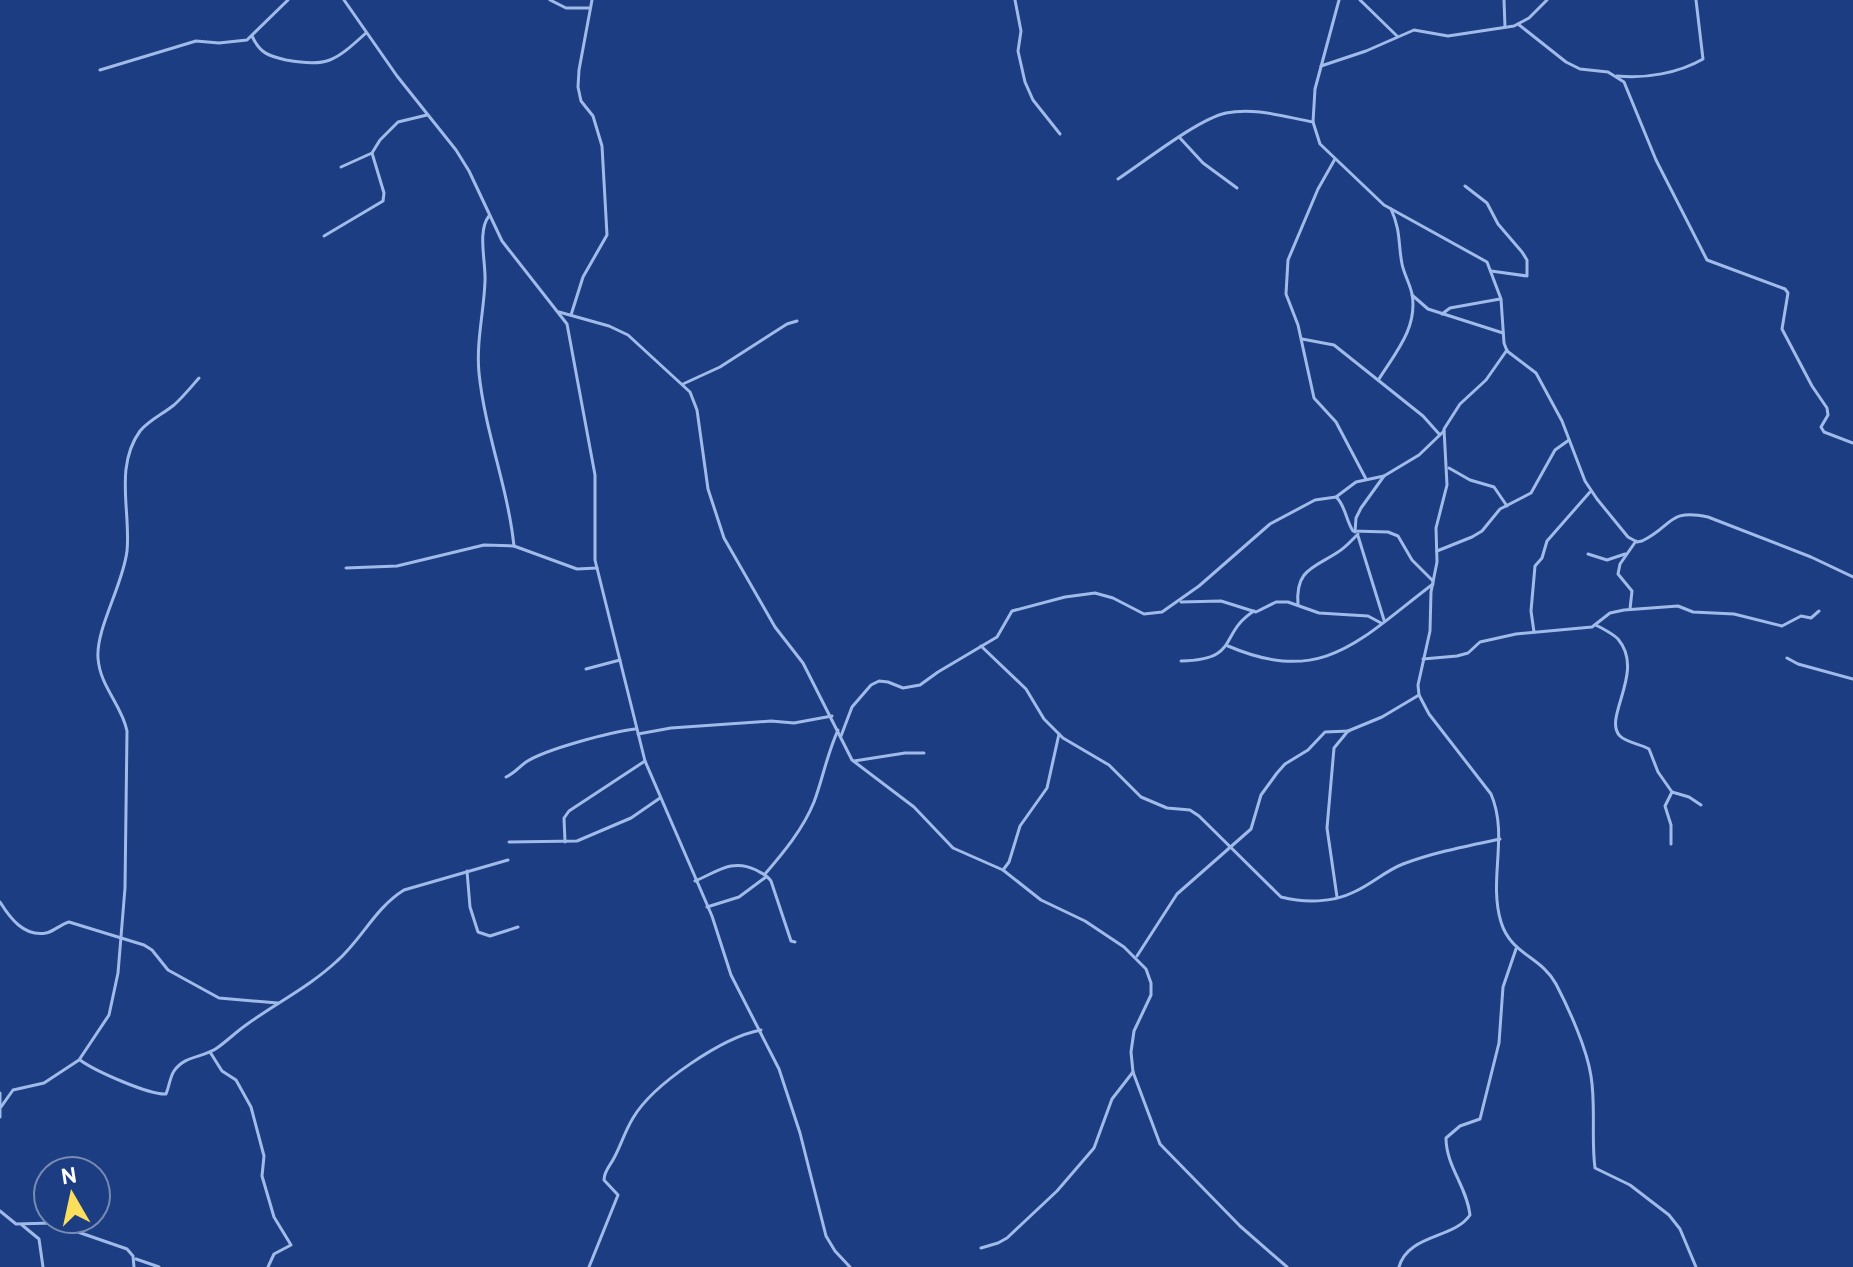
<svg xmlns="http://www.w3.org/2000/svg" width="1853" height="1267" viewBox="0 0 1853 1267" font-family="Overpass,sans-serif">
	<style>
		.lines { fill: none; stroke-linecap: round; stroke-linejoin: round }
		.street { stroke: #a0baea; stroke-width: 3 }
	</style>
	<rect width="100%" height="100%" fill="#1c3d81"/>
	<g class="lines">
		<g class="street">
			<polyline points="344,0 397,76 456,150 469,171 502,241 567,324 595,475 595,560 645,761 712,916 731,975 779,1069 800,1133 826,1236 835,1251 850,1267"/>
			<polyline points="550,0 566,8 590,8"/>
			<polyline points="1015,0 1021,31 1018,51 1025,82 1033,100 1060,134"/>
			<path d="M1339 0 1315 89 1313 122 1320 144 1384 205 1487 262 1501 299 1504 343 1507 351 1536 373 1562 421 1585 481 1597 499 1628 537 1637 542 1642 541C1673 526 1668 508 1708 517L1811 557 1853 577"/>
			<polyline points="1360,0 1397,36"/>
			<polyline points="1504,0 1505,27"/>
			<polyline points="1518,24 1566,62 1580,69 1608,72 1624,82 1656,160 1707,260 1785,289 1788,293 1782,329 1812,386 1827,408 1828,415 1821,427 1824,432 1853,443"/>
			<path d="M252 36C260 53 268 56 286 60 328 67 334 62 366 33"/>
			<polyline points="1321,66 1366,51 1414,30 1448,36 1514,26 1529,18 1547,0"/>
			<polyline points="100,70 196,41 219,43 247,40 288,0"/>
			<path d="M1617 76C1645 79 1679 73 1703 59L1696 0"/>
			<polyline points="1180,138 1203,163 1237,188"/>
			<polyline points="1335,159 1318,189 1288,260 1286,294 1298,325 1314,398 1336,422 1366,479"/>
			<polyline points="341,167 372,153 380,140 398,122 427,115"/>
			<path d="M1118 179C1144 162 1198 119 1226 113 1255 107 1285 117 1313 122"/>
			<polyline points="1465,186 1487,203 1498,224 1522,252 1527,260 1527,276 1491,271"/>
			<path d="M489 216C477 231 486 262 485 281 484 312 476 341 479 373 485 432 508 488 514 546"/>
			<polyline points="324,236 383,201 384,193 372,153"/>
			<polyline points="1412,295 1428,309 1503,333"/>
			<polyline points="559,312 609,326 628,335 690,392 697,410 708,489 724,538 775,627 803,663 852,760 914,807 953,848 1003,870 1041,900 1085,921 1124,947 1146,969 1151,983 1151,995 1134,1031 1131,1052 1133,1072 1160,1144 1240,1226 1287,1267"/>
			<polyline points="1442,314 1450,308 1500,299"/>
			<polyline points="571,315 583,277 607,235 602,146 593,116 581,101 578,87 579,70 592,0"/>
			<polyline points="1302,339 1334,345 1423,416 1440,435"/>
			<path d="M1507 350 1486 380 1460 404 1444 429 1447 485 1436 528 1437 562 1431 592 1430 631 1418 685 1419 695 1429 714 1491 794C1509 836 1488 879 1501 922 1511 955 1541 956 1556 984 1569 1009 1587 1049 1591 1076 1596 1106 1591 1138 1595 1168L1630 1185 1669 1215 1680 1229 1696 1267"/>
			<path d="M1379 379C1396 352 1418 327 1412 294 1410 284 1404 274 1402 264 1398 243 1401 231 1391 209"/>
			<polyline points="683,384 720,367 787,324 797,321"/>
			<polyline points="1449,468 1470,480 1494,487 1507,506"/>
			<path d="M1336 497C1345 504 1346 521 1353 531L1388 532 1398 536 1412 560 1433 581"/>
			<polyline points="1355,532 1356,518 1361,508 1384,476 1419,455 1444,431"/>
			<polyline points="1358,536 1384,620"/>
			<polyline points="1437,551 1472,537 1482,531 1500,509 1531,493 1555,450 1569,440"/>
			<polyline points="1588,554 1607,560 1625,554"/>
			<polyline points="346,568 397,566 484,545 514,546 577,569 597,568"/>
			<polyline points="1181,602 1221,601 1256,612 1276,602 1288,602 1319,613 1368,616 1381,623"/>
			<path d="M1298 605C1295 569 1314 568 1338 552 1345 548 1351 541 1358 534"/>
			<polyline points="1630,609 1632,591 1618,574 1620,564 1636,541"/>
			<path d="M1596 625C1603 629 1612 633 1618 639 1646 672 1602 718 1620 736 1627 743 1641 744 1649 749L1658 772 1672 792 1689 797 1701 805"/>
			<polyline points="1534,632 1531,611 1535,566 1542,558 1547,541 1590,492"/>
			<path d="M981 646 1026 689 1044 719 1063 738 1109 765 1141 797 1167 808 1190 810 1199 816 1281 897C1304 903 1332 903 1354 892 1372 884 1385 871 1403 864 1435 852 1467 846 1500 839"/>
			<path d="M1228 646C1324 687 1360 639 1433 584"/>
			<polyline points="1787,658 1798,664 1853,679"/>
			<polyline points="1423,659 1457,656 1468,653 1480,642 1516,634 1592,627 1610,613 1624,610 1678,606 1693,612 1734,614 1782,626 1801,616 1811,618 1819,611"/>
			<path d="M1181 661C1241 660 1218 634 1254 611"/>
			<polyline points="586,669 620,660"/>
			<polyline points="638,734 671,728 771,721 794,723 832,716"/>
			<polyline points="841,736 852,707 871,685 879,681 888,682 903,688 920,685 938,672 997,637 1012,611 1065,597 1095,593 1113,598 1144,614 1162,612 1199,586 1270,524 1315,500 1336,497 1356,482 1384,476"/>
			<polyline points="854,761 905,753 924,753"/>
			<path d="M506 777C515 773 519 767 526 762 546 749 611 732 635 729"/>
			<polyline points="509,842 577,841 631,818 660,798"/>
			<polyline points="565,842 564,818 569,811 645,761"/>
			<polyline points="1671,844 1671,825 1665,806 1672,792"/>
			<polyline points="1003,870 1009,862 1020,826 1047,788 1059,734"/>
			<polyline points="467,871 470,907 478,932 490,936 518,927"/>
			<path d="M765 874C784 852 803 829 814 802 823 778 827 754 838 730"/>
			<path d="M695 881C717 872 732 858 756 870 763 874 767 875 771 881L791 941 795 942"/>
			<polyline points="1337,897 1327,828 1334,748 1348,731 1382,717 1419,695"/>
			<path d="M0 902C10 918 24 937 46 933 53 932 61 924 69 922L144 945 152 950 168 970 219 998 278 1003"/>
			<polyline points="707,907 739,897 766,877"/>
			<polyline points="1137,956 1177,894 1251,829 1261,795 1277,773 1285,764 1308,750 1325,732 1349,731"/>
			<polyline points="210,1052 222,1071 236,1080 251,1107 264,1156 262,1176 274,1217 291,1245 274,1254 268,1267"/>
			<path d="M80 1060C95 1071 149 1095 166 1094 169 1087 170 1077 174 1071 185 1055 203 1058 217 1048 227 1041 236 1032 246 1025 276 1003 309 987 337 961 362 939 375 908 404 890L508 860"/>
			<polyline points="0,1093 0,1117"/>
			<path d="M1 1107 13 1090 44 1083 79 1060 109 1015 118 973 125 888 127 731C122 705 100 687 98 658 96 628 123 585 127 551 131 512 114 467 140 431 149 420 163 414 174 405 183 397 191 387 199 378"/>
			<polyline points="0,1211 16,1224 52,1223 127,1249 133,1256 134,1267"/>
			<polyline points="22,1225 39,1239 43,1267"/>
			<polyline points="981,1248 998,1243 1007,1238 1057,1191 1094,1148 1112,1099 1133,1072"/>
			<polyline points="136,1259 159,1267"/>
			<path d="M589 1267 618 1195 604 1180C604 1171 610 1166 614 1158 621 1145 625 1131 633 1118 653 1084 723 1037 761 1030"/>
			<path d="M1399 1267C1408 1234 1454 1239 1470 1215 1467 1187 1446 1166 1446 1138L1460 1126 1480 1119 1499 1043 1503 987 1516 949"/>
		</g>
	</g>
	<g transform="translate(72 1195) rotate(351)"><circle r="38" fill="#1c3d81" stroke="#778bb3" stroke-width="2"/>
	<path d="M0-6L14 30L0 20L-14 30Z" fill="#fbde5d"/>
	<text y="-12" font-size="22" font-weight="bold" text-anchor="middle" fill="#ffffff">N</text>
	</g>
</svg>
